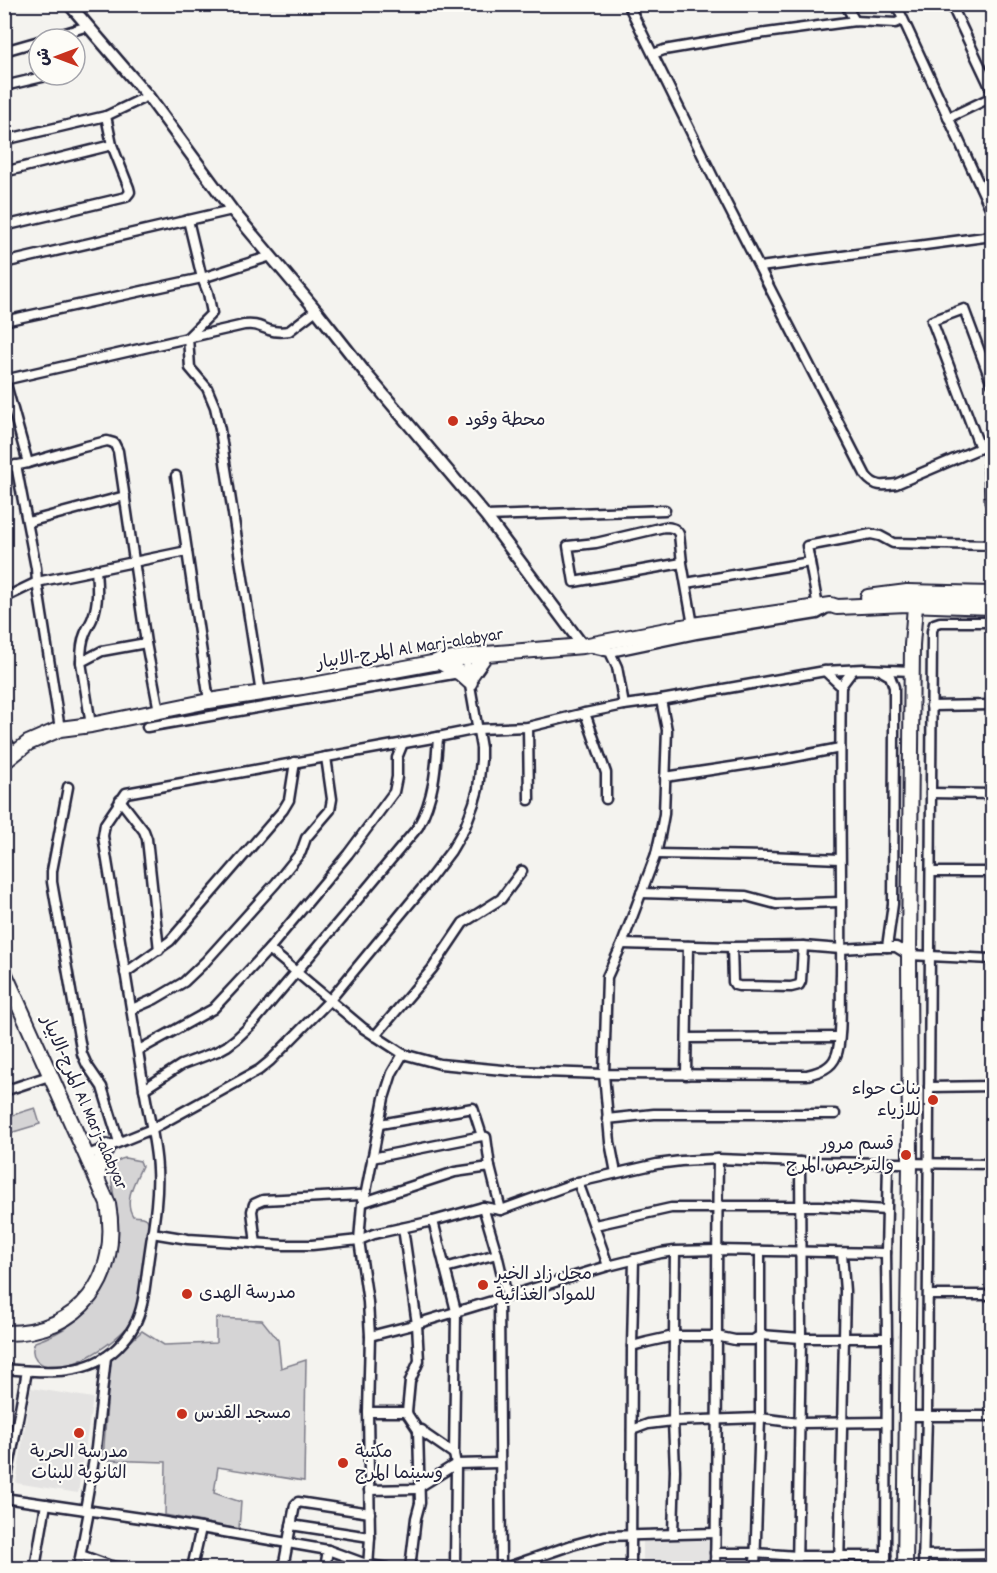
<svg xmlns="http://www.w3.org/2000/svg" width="997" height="1573" viewBox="0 0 997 1573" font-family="Dekko,'Playpen Sans Arabic',sans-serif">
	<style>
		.built { fill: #e4e3e2 }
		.green { fill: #d5d4d5; stroke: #7c7b88; stroke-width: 1.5 }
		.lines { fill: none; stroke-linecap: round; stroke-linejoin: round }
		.minor-casing { stroke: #22223b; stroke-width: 13 }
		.tertiary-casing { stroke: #22223b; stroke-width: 15 }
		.primary-casing { stroke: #22223b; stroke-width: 18 }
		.minor { stroke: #fdfcf7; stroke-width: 8 }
		.tertiary { stroke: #fdfcf7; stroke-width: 10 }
		.primary { stroke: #fdfcf7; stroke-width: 14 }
		.poi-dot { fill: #c8321e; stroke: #fdfcf7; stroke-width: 2 }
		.labels { text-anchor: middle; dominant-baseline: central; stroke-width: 4.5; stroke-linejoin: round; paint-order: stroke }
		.poi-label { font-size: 18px; fill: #22223b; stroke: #fdfcf7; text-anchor: start }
		.street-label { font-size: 18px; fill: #22223b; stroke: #fdfcf7 }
	</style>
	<rect width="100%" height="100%" fill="#f4f3ef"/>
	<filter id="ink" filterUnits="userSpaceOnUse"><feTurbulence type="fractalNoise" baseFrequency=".0167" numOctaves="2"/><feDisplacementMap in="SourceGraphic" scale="12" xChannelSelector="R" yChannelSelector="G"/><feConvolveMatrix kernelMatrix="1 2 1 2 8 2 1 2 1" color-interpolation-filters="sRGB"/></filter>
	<g filter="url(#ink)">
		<g class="built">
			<polygon points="31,1388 93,1398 78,1493 16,1483"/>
			<polygon points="713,1536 709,1568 643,1568 643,1541"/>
		</g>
		<g class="green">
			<polygon points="35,1108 40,1124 10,1133 6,1117"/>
			<path d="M125 1158 140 1161 142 1166C135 1181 123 1201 133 1216L142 1217 147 1219 150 1227C146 1249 142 1306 131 1322 118 1342 56 1385 36 1359 32 1354 32 1348 35 1342 92 1323 123 1278 118 1217 116 1203 108 1179 114 1166 116 1161 120 1159 125 1158Z"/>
			<polygon points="216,1318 262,1320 278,1340 281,1368 306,1360 304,1481 218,1467 214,1493 241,1502 239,1529 165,1515 166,1462 103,1460 110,1361 142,1331 164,1345 216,1343"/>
		</g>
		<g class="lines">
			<g class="minor-casing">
				<g id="minor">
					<path d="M628 4 714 179 866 476C875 487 882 486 896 484L992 443"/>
					<polyline points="845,4 855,21"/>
					<polyline points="896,4 992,212"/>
					<polyline points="951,4 992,91"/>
					<polyline points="46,39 88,26"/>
					<polyline points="4,51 39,41"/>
					<polyline points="653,54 664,50 751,35 855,21 896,23 902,20"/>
					<polyline points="4,86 51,75"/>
					<polyline points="948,118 992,97"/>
					<polyline points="4,140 106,116 148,96"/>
					<polyline points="4,172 112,145"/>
					<polyline points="188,220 202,278 208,293 212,313 188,337 190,368 207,388 215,407 220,430 261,694"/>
					<polyline points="4,226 126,197 130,192 129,188 112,145 106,116"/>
					<polyline points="4,263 232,210"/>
					<polyline points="760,267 992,236"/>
					<polyline points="4,321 202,278 271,256"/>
					<polyline points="4,377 28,463"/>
					<path d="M4 380 244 325C256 324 258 326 269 330 275 332 282 332 289 331L316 310"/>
					<polyline points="988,445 990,502 992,504"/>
					<polyline points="980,448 932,321 964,309 992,384"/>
					<polyline points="16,465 36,568 37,582 60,729"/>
					<polyline points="4,468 28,463 83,447 107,441 114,443 118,451 146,643 159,711"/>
					<polyline points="176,476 209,701"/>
					<polyline points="486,516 665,510"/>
					<polyline points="28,522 125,496"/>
					<path d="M682 563 574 582 568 546 596 543 664 527C671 527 676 528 679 534L682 563 693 625"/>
					<polyline points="686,583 810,562"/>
					<polyline points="4,598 37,582 187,551"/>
					<polyline points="818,607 807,546 871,534 880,536 893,543 992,545"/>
					<polyline points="589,647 610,652 617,667 624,705"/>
					<polyline points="610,652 696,634 817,614 824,610"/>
					<path d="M81 662C81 653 81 643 85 634 87 628 91 623 93 617 99 601 97 585 96 569"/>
					<polyline points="883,672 890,676 894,687 894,729 893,904 887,947"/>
					<polyline points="841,686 853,670"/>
					<polyline points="931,706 992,705"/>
					<polyline points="585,713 606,773 606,799"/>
					<polyline points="91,725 81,662 102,651 146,643"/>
					<polyline points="147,727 459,673"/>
					<polyline points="528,727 529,800"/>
					<polyline points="4,738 15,753"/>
					<polyline points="665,777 784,759 840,748"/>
					<polyline points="68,787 52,871 52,882 82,1054 87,1065 102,1087 119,1142"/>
					<polyline points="931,793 992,794"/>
					<polyline points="120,800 144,831 147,839 159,950"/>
					<polyline points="656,854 767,856 840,859"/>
					<polyline points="931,872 992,872"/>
					<polyline points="641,893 746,896 776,904 840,902"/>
					<polyline points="622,944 732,947 803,946 841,949 875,947 896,947 909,955 992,959"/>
					<polyline points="732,947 733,982 735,985 739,986 791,987 799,985 801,981 803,946"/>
					<path d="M269 949 363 1028 403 1054 440 1064 513 1071 604 1074 807 1075C818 1072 831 1069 836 1056 843 1041 840 993 841 974 842 878 839 782 841 686L825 671"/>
					<polyline points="125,973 170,941 283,810 289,800 295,762"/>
					<polyline points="132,1009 155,999 184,982 205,962 276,883 301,852 306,838 330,810 332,799 326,757"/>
					<polyline points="375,1036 432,969 463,923 501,899 522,871"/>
					<polyline points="687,1038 839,1037"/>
					<polyline points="139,1050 213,1009 269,949 348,854 394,792 397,777 397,758 403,743"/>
					<polyline points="686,1075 688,946"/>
					<polyline points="929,1087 992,1086"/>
					<path d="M144 1089 181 1065 218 1051 227 1046 236 1039 254 1022 358 899 418 827C434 798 436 769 438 737"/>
					<polyline points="4,1091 52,1075"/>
					<polyline points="607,1119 654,1114 835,1114"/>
					<polyline points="380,1124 473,1108 482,1136 486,1137 490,1167"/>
					<polyline points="88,1155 152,1129 259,1070 270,1061 330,1000 429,880 451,851 465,827 474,803 478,789 481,760 481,748 465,657"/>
					<polyline points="372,1158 482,1136"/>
					<polyline points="616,1173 610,1142 604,1074 607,977 622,944 656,854 660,836 664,814 667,730 661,700"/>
					<path d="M578 1182C588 1210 599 1238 608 1266"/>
					<polyline points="483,1207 497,1254 507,1296"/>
					<polyline points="433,1221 456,1311 454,1454 456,1464 455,1568"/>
					<polyline points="595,1225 671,1208 717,1208 722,1206 820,1206 886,1210"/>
					<polyline points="403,1228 417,1324 419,1361 410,1381 407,1412"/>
					<polyline points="152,1233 188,1239 284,1245 312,1245 359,1240 374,1234 433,1221 483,1207 501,1210 578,1182 657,1164 681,1161 718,1159 800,1162 992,1164"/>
					<polyline points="256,1244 252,1211 254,1204 263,1200 360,1195 364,1202 455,1172 490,1167 501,1210"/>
					<polyline points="445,1268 497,1254"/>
					<polyline points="929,1295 992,1295"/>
					<polyline points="499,1299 501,1568"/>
					<polyline points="370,1336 409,1326 608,1266 661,1253 675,1251 717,1250 886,1253"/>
					<polyline points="632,1346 647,1342 674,1336 716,1336 735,1340 753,1340 761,1335 801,1338 887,1338"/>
					<path d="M4 1369C43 1372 87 1377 117 1348 123 1342 130 1334 134 1326 144 1308 145 1284 148 1264 152 1233 159 1200 157 1169 156 1141 148 1115 144 1088 131 1004 116 920 103 836L105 824 126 793 438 737 478 729 528 727 585 713 624 705 661 700 825 671 863 669 912 671"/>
					<polyline points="368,1412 407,1412 408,1415 418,1430 422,1430 425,1434 454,1454"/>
					<polyline points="907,1416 992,1416"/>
					<polyline points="632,1430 648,1424 673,1421 760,1418 799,1423 886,1422"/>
					<polyline points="369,1490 416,1489 456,1464 499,1463"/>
					<polyline points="4,1494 27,1371"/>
					<polyline points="4,1498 154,1520 328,1550 369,1565 387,1568"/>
					<polyline points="85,1510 96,1448 106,1357"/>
					<polyline points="291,1525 370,1537"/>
					<polyline points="673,1533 675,1470 673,1421 675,1251"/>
					<polyline points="715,1553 755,1553 797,1556 886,1556"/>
					<polyline points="81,1555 111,1566 124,1568"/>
					<polyline points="923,1555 992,1554"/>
					<polyline points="35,1568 46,1504"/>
					<polyline points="78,1568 89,1511"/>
					<polyline points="192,1568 201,1528"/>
					<polyline points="283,1568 295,1505 298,1502 370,1513"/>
					<polyline points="325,1568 328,1550"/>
					<polyline points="368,1568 370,1537 368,1412 370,1336 368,1302 359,1240 362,1204 364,1202 384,1098 392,1073 403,1054"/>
					<polyline points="410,1568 416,1518 420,1503 418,1430"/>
					<polyline points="505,1568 572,1545 605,1536 715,1533"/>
					<polyline points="631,1568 632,1346 634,1259"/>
					<path d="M715 1568C718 1432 716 1296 718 1159"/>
					<polyline points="755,1568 760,1418 760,1251"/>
					<polyline points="797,1568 801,1338 800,1162"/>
					<polyline points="839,1568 845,1291 842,1253"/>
					<polyline points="885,1568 886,1556 887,1338 886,1253 888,1163"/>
					<polyline points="923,1568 927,1416 932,631 934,624 940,622 992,622"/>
				</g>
			</g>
			<g class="tertiary-casing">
				<polyline id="tertiary" points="69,4 148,96 232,210 316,310 368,376 486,516 583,646"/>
			</g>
			<g class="primary-casing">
				<g id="primary">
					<polyline points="868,597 907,592 992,594"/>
					<polyline points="438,661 460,673 470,682"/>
					<polyline points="469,678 486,654"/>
					<polyline points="4,762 28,743 60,729 91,725 209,701 302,687 465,657 486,654 583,646 693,625 831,605 837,607 907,604 992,607"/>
					<path d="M4 972 108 1204C121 1277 81 1334 4 1333"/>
					<polyline points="98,1177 98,1166 107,1147"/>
					<polyline points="905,1568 910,1162 909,955 912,645 916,593"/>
				</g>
			</g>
			<use href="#minor" class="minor"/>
			<use href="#tertiary" class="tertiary"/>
			<use href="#primary" class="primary"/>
		</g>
	</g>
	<g class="poi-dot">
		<circle cx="453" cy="421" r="6"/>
		<circle cx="933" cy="1100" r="6"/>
		<circle cx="906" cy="1155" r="6"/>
		<circle cx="483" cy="1285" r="6"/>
		<circle cx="187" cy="1294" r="6"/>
		<circle cx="182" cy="1414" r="6"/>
		<circle cx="79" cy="1433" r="6"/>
		<circle cx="343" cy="1463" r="6"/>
	</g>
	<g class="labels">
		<g class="poi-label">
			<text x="465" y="421">محطة وقود</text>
			<text x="921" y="1090" text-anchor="end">بنات حواء<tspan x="921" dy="21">للازياء</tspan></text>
			<text x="894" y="1145" text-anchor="end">قسم مرور<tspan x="894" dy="21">والترخيص المرج</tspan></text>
			<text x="495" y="1275">محل زاد الخير<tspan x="495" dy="21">للمواد الغذائية</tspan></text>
			<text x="199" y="1294">مدرسة الهدى</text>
			<text x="194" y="1414">مسجد القدس</text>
			<text x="79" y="1453" text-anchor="middle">مدرسة الحرية<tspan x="79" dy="21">الثانوية للبنات</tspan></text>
			<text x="355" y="1453">مكتبة<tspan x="355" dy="21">وسينما المرج</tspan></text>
		</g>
		<g class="street-label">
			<text transform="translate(410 650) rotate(-9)">المرج-الابيار Al Marj-alabyar</text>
			<text transform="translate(83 1103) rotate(66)">المرج-الابيار Al Marj-alabyar</text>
		</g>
	</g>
	<rect width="997" height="1573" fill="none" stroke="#fdfcf7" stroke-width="24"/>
	<rect x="12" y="12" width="973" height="1549" fill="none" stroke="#22223b" stroke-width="2" filter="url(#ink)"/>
	<g transform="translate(57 57) rotate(270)"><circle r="28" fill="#fdfcf7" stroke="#a5a5ac" stroke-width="1.5"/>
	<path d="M0-4.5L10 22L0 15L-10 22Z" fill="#c8321e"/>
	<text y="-9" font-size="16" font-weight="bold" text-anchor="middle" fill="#22223b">ش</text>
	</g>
</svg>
